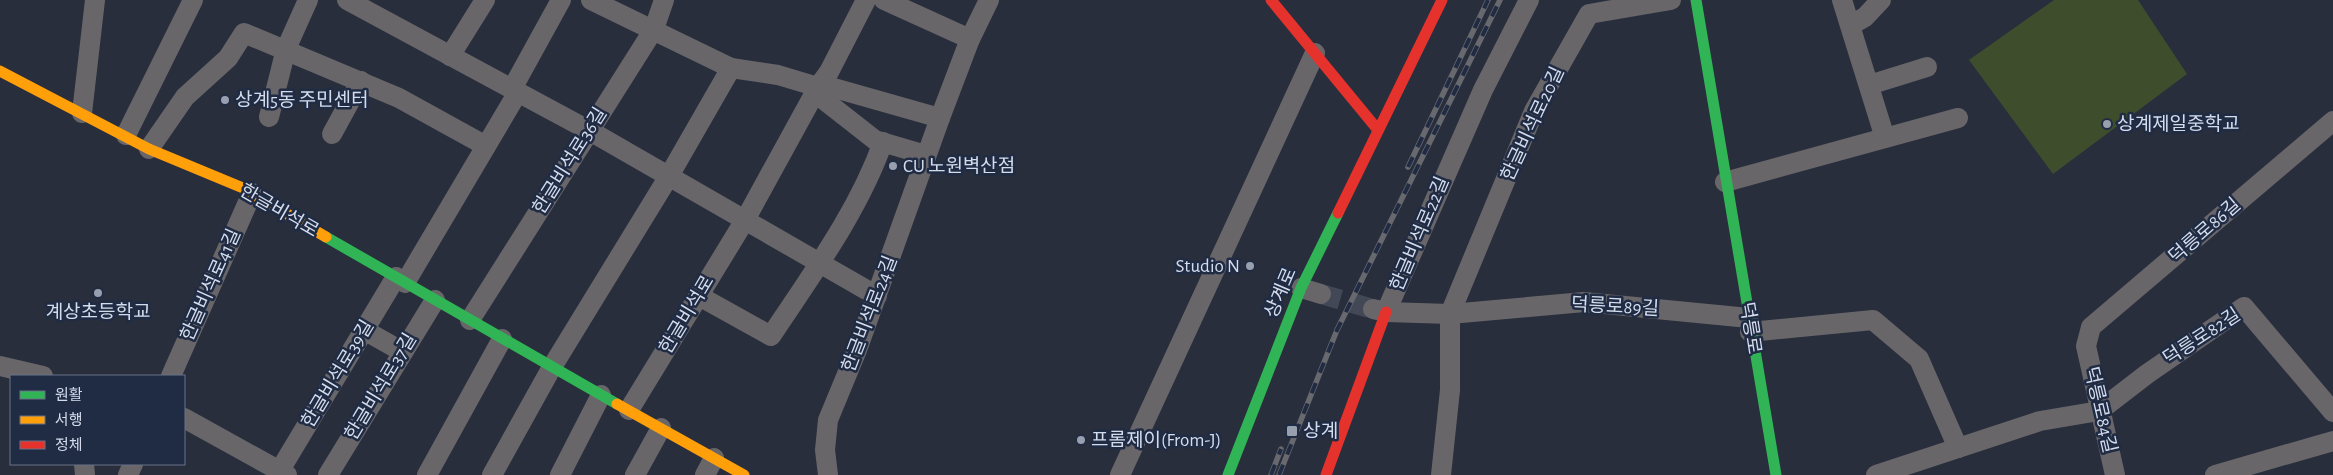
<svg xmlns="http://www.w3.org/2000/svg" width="2333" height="475" viewBox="0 0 2333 475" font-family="'Alegreya Sans','Noto Sans KR',sans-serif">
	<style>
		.green { fill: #3e4e2d }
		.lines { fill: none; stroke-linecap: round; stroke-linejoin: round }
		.street-tunnel { stroke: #424856; stroke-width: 20; stroke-dasharray: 20 10; stroke-linecap: butt }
		.street { stroke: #69666a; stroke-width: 20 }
		.fast { stroke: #30b455; stroke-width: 11 }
		.slow { stroke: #ff9f0a; stroke-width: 11 }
		.jam { stroke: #e5322d; stroke-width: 11 }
		.rail-casing { stroke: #68696f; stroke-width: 5.5 }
		.rail { stroke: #202b44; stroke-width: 4; stroke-dasharray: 11; stroke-linecap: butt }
		.poi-dot { fill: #989fae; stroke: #202b44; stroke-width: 2 }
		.labels { text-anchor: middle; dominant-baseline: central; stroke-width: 5; stroke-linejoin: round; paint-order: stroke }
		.poi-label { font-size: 19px; fill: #d4dcec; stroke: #202b44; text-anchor: start }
		.street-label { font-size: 19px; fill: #d4dcec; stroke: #202b44 }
	</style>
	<rect width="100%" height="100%" fill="#282e3c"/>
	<polygon class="green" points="2054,0 2138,0 2187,74 2053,174 1969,60"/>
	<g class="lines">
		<polyline class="street-tunnel" points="1321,294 1373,309"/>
		<g class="street">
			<polyline points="347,0 590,131 877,296"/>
			<polyline points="591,0 731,68 778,75 818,87"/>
			<polyline points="884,0 970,39"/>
			<polyline points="1842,0 1885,138"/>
			<polyline points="1851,25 1865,17 1881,0"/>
			<polyline points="450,56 485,0"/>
			<polyline points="820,84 940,118"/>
			<polyline points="1869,85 1927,67"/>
			<polyline points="512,89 561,0"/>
			<polyline points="815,93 875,140 926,155"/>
			<polyline points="82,113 95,0"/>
			<polyline points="269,117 286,49 308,0"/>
			<polyline points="332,134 361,81"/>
			<polyline points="126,135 193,0"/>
			<polyline points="149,149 185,97 228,58 244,33 399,98 486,146"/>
			<polyline points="1725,182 1958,118"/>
			<polyline points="405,283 518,92"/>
			<polyline points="1301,288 1321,294"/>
			<path d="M699 296 771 336C812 274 858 212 883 142"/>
			<polyline points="1373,309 1386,312 1450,314 1584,302 1749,318"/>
			<polyline points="1386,312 1483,90 1529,0"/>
			<polyline points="470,320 654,29 664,0"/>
			<polyline points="364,330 403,352"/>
			<polyline points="1750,332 1873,320 1919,359 1958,448"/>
			<polyline points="0,366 43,376"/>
			<polyline points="171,376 252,193"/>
			<polyline points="629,410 745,220 818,87 829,72 866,0"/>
			<polyline points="184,418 287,475"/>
			<polyline points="84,464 85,475"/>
			<polyline points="128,475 133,464"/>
			<polyline points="277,475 396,277"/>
			<polyline points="328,475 435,300"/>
			<polyline points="427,475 502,339"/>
			<polyline points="492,475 552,367 669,176 731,68"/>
			<polyline points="560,475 601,395"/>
			<polyline points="635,475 661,428"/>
			<polyline points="705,475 714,458"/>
			<polyline points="828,475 825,450 828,420 857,350 940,118 970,39 989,0"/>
			<polyline points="1120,475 1315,53"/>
			<polyline points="1441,475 1450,390 1450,314 1534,111 1589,14 1671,0"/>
			<polyline points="1876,475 2040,421 2099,411 2147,374 2244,307 2333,412"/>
			<polyline points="2115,475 2086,346 2091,327 2333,121"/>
			<polyline points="2215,475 2333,441"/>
		</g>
		<g class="fast">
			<polyline points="1696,0 1776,475"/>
			<polyline points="326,237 617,404"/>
			<polyline points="1228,475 1301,288 1338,213"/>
		</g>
		<g class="slow">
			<polyline points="0,71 149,149 243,188 326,237"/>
			<polyline points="617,404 744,475"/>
		</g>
		<g class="jam">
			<polyline points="1271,0 1378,130"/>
			<polyline points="1338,213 1442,0"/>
			<polyline points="1326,475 1386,312"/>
		</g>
		<g class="rail-casing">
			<g id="rail">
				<polyline points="1408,167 1488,0"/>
				<polyline points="1271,475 1281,449"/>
				<polyline points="1279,475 1337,330 1500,0"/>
			</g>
		</g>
		<use href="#rail" class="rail"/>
	</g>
	<g class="poi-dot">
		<circle cx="225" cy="100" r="5"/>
		<circle cx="2107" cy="124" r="5"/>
		<circle cx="893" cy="166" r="5"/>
		<circle cx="1250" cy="266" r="5"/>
		<circle cx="98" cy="293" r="5"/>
		<rect x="1286" y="425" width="12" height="12" rx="2.5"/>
		<circle cx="1081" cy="440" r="5"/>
	</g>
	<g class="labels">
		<g class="poi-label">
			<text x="235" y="100">상계5동 주민센터</text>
			<text x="2117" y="124">상계제일중학교</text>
			<text x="903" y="166">CU 노원벽산점</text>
			<text x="1240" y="266" text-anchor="end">Studio N</text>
			<text x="98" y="312" text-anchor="middle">계상초등학교</text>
			<text x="1303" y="431">상계</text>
			<text x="1091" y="440">프롬제이(From-J)</text>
		</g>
		<g class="street-label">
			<text transform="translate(1533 124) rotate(-65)">한글비석로20길</text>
			<text transform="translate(570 161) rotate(-58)">한글비석로36길</text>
			<text transform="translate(279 211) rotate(30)">한글비석로</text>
			<text transform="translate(2205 231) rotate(-41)">덕릉로86길</text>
			<text transform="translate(1420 234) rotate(-67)">한글비석로22길</text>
			<text transform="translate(211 285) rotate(-66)">한글비석로41길</text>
			<text transform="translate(1281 293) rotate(-67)">상계로</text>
			<text transform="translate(1615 307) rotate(3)">덕릉로89길</text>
			<text transform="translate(870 314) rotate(-69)">한글비석로24길</text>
			<text transform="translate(687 315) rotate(-59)">한글비석로</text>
			<text transform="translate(1750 328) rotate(81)">덕릉로</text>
			<text transform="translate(2202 337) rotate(-33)">덕릉로82길</text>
			<text transform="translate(338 374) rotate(-59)">한글비석로39길</text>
			<text transform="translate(381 387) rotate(-59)">한글비석로37길</text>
			<text transform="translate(2100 410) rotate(77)">덕릉로84길</text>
		</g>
	</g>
	<rect x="10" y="375" width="175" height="90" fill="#202b44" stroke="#687287"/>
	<rect x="20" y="391" width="25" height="8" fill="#30b455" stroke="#687287"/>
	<text x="55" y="400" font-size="15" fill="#d4dcec">원활</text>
	<rect x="20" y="416" width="25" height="8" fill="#ff9f0a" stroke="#687287"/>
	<text x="55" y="425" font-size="15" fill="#d4dcec">서행</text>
	<rect x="20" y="441" width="25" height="8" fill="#e5322d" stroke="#687287"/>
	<text x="55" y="450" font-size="15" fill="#d4dcec">정체</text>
</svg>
